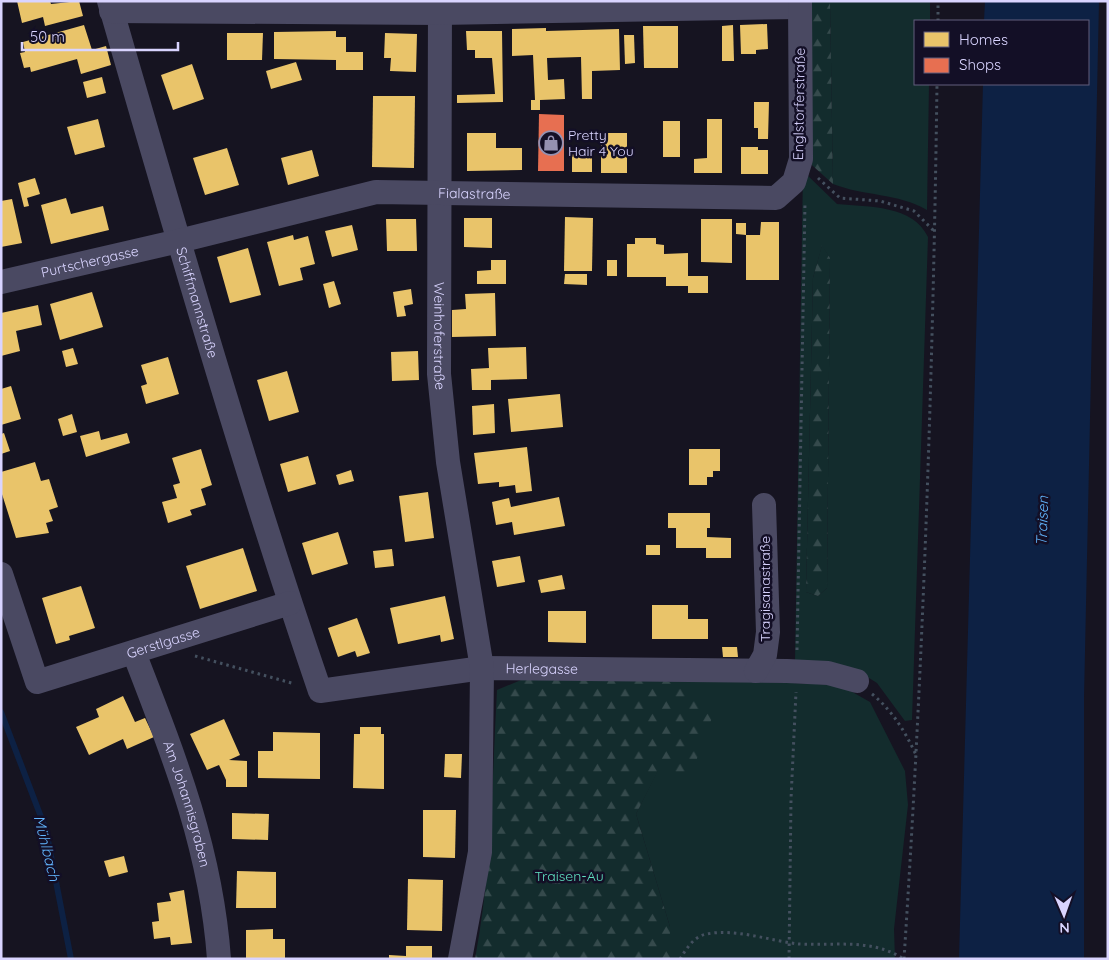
<svg xmlns="http://www.w3.org/2000/svg" width="1109" height="960" viewBox="0 0 1109 960" font-family="Quicksand,sans-serif">
	<style>
		.grass { fill: #132c2d; fill-rule: evenodd }
		.forest { fill: url(#forest-firs) }
		.water { fill: #0d2144 }
		.homes { fill: #e9c46a }
		.shops { fill: #e76f51 }
		.lines { fill: none; stroke-linecap: round; stroke-linejoin: round }
		.stream { stroke: #0d2144; stroke-width: 6 }
		.path { stroke: #44505f; stroke-width: 3; stroke-dasharray: 2.5 4; stroke-linecap: butt }
		.street { stroke: #4a4962; stroke-width: 24 }
		.labels { text-anchor: middle; dominant-baseline: central; stroke-width: 5; stroke-linejoin: round; paint-order: stroke }
		.street-label { font-size: 14px; fill: #d9d4ff; stroke: #130f26 }
		.poi-label { font-size: 14px; fill: #d9d4ff; stroke: #130f26; text-anchor: start }
		.park-label { font-size: 14px; fill: #5fe0c0; stroke: #130f26 }
		.water-label { font-size: 15px; font-style: italic; fill: #62b6ff; stroke: #130f26 }
	</style>
	<defs>
		<pattern id="forest-firs" width="22" height="20" patternUnits="userSpaceOnUse" patternTransform="scale(1.25)"><rect width="22" height="20" fill="#132c2d"/><path d="M5 1l3.5 6h-7zM16 11l3.5 6h-7z" fill="#354a4c"/></pattern>
	</defs>
	<rect width="100%" height="100%" fill="#161421"/>
	<g class="grass">
		<path d="M830 1H930V21H915V84H929L927 210C898 193 863 196 833 184Z"/>
		<path d="M803 171 837 204C869 207 913 205 928 237L912 720 905 721 877 683 858 671 795 662ZM822 246 830 258 827 588 818 596 806 592 813 278Z"/>
		<polygon points="655,677 840,685 870,702 905,771 908,805 894,929 895,959 670,959 670,927 636,814 658,770"/>
	</g>
	<g class="forest">
		<polygon points="808,1 830,1 833,184 804,158"/>
		<polygon points="822,245 830,258 827,588 818,596 806,592 813,278"/>
		<path d="M655 677 700 693 713 715 691 775 658 771 636 814 670 927V959H475C492 870 492 780 497 690L526 678Z"/>
	</g>
	<polygon class="water" points="985,1 1099,1 1084,698 1084,959 959,959 983,84 1088,84 1088,21 984,21"/>
	<g class="homes">
		<polygon points="17,1 50,1 51,4 79,1 83,16 45,26 43,17 22,23"/>
		<polygon points="767,24 768,49 756,50 756,54 741,54 740,25"/>
		<polygon points="84,25 92,50 106,46 111,65 81,74 77,59 31,72 30,67 24,68 20,53 25,52 23,42"/>
		<polygon points="733,25 734,61 722,61 722,26"/>
		<polygon points="643,26 678,26 678,68 644,68"/>
		<polygon points="546,28 546,31 619,29 620,70 592,71 592,99 582,99 581,57 547,58 548,80 564,79 565,99 540,100 540,110 531,110 531,100 535,100 533,55 512,56 512,29"/>
		<polygon points="336,31 336,37 346,37 346,52 363,52 363,70 336,70 336,60 274,59 274,32"/>
		<polygon points="466,31 502,31 503,102 457,103 457,95 495,94 492,58 475,58 475,50 467,50"/>
		<polygon points="227,33 263,33 262,60 227,60"/>
		<polygon points="385,33 417,34 416,72 390,71 391,58 384,58"/>
		<polygon points="624,35 634,35 635,63 625,64"/>
		<polygon points="296,62 302,80 271,89 266,71"/>
		<polygon points="192,64 204,99 173,110 161,75"/>
		<polygon points="102,77 106,93 87,98 83,82"/>
		<polygon points="373,96 415,96 414,168 372,167"/>
		<polygon points="754,102 769,102 768,139 758,139 758,128 754,128"/>
		<polygon points="98,119 105,147 75,155 67,127"/>
		<polygon points="707,119 722,119 722,173 694,173 694,159 707,158"/>
		<rect x="663" y="121" width="17" height="36"/>
		<polygon points="467,133 496,133 496,148 522,148 522,170 467,171"/>
		<rect x="601" y="133" width="26" height="40"/>
		<polygon points="741,147 758,147 758,150 768,150 768,174 741,174"/>
		<polygon points="227,148 239,185 205,195 193,158"/>
		<rect x="572" y="149" width="20" height="23"/>
		<polygon points="312,150 319,176 288,185 281,158"/>
		<polygon points="35,178 40,194 27,198 29,206 24,207 18,183"/>
		<polygon points="66,198 71,214 103,206 109,230 51,244 41,205"/>
		<polygon points="12,199 22,243 1,247 1,201"/>
		<polygon points="565,217 593,218 592,271 564,271"/>
		<polygon points="464,218 492,218 492,248 464,247"/>
		<polygon points="386,219 416,219 417,251 387,251"/>
		<polygon points="701,219 732,219 732,263 701,262"/>
		<polygon points="761,222 779,222 779,280 746,280 746,235 760,235"/>
		<polygon points="736,223 746,223 746,235 736,234"/>
		<polygon points="352,225 358,250 332,257 325,231"/>
		<polygon points="293,235 294,240 308,236 315,264 300,268 303,280 279,286 267,242"/>
		<polygon points="635,238 656,238 656,244 664,245 664,254 688,253 688,276 708,276 708,293 688,293 688,286 666,286 666,277 627,277 627,244 635,244"/>
		<polygon points="248,248 261,295 230,303 217,257"/>
		<polygon points="491,260 506,260 506,284 477,284 477,271 491,270"/>
		<rect x="607" y="260" width="10" height="16"/>
		<polygon points="565,274 587,274 587,285 564,284"/>
		<polygon points="334,281 341,304 329,308 323,284"/>
		<polygon points="411,289 413,304 404,306 406,316 397,317 393,292"/>
		<polygon points="92,292 103,327 60,340 50,304"/>
		<polygon points="495,293 496,336 452,337 452,310 466,309 465,294"/>
		<polygon points="38,305 42,325 16,331 20,351 1,356 1,313"/>
		<polygon points="526,347 527,379 491,380 491,390 472,390 471,369 489,368 488,348"/>
		<polygon points="73,348 78,364 66,367 62,351"/>
		<polygon points="418,351 419,380 392,381 391,352"/>
		<polygon points="168,357 179,394 146,404 141,386 147,384 141,365"/>
		<polygon points="287,371 299,412 269,421 257,380"/>
		<polygon points="11,386 21,419 1,425 1,389"/>
		<polygon points="560,394 563,427 511,432 508,399"/>
		<polygon points="494,404 495,433 473,435 472,406"/>
		<polygon points="72,414 77,432 63,436 58,419"/>
		<polygon points="99,431 101,440 127,433 130,443 86,457 80,436"/>
		<polygon points="4,433 10,451 1,454 1,434"/>
		<polygon points="527,447 532,491 516,493 515,485 499,487 499,482 478,484 474,453"/>
		<polygon points="201,449 212,485 201,489 206,505 190,510 192,515 168,523 162,502 177,498 173,485 180,483 172,458"/>
		<polygon points="689,449 720,449 720,471 713,471 713,477 707,477 707,485 689,485"/>
		<polygon points="308,456 316,484 288,492 280,464"/>
		<polygon points="35,462 41,481 49,479 58,507 49,510 53,521 46,523 49,533 16,538 1,491 1,472"/>
		<polygon points="351,470 354,481 339,485 336,475"/>
		<polygon points="428,492 434,538 405,542 399,496"/>
		<polygon points="559,497 565,526 514,535 512,522 496,525 492,502 509,498 511,507"/>
		<polygon points="668,513 710,513 710,528 707,528 707,537 731,538 731,558 706,558 706,548 676,548 676,528 668,528"/>
		<polygon points="338,532 348,564 312,575 302,543"/>
		<rect x="646" y="545" width="14" height="10"/>
		<polygon points="243,548 257,591 200,609 186,566"/>
		<polygon points="392,549 394,566 375,568 373,551"/>
		<polygon points="520,556 525,582 497,587 492,561"/>
		<polygon points="562,575 565,589 541,593 538,580"/>
		<polygon points="81,586 95,628 69,636 70,640 56,644 42,598"/>
		<polygon points="445,596 454,639 441,642 440,635 398,644 390,608"/>
		<polygon points="652,605 688,605 688,619 708,619 708,639 652,639"/>
		<polygon points="548,611 586,611 586,643 548,642"/>
		<polygon points="357,618 370,653 357,657 355,651 338,657 328,628"/>
		<polygon points="722,647 737,647 738,657 723,657"/>
		<polygon points="123,696 135,722 145,718 154,737 127,749 123,739 89,755 76,727 99,717 96,709"/>
		<polygon points="224,719 240,755 229,760 247,761 247,787 226,787 226,780 219,765 207,770 190,734"/>
		<polygon points="360,727 381,727 381,734 384,734 384,789 353,788 354,734 360,734"/>
		<polygon points="273,732 320,733 320,779 258,778 258,751 273,751"/>
		<polygon points="445,754 462,754 461,778 444,777"/>
		<polygon points="423,810 456,810 455,858 423,857"/>
		<polygon points="232,813 269,814 268,840 232,839"/>
		<polygon points="124,856 128,872 109,877 104,861"/>
		<polygon points="237,871 276,872 276,908 236,908"/>
		<polygon points="408,879 443,880 442,931 407,930"/>
		<polygon points="184,890 192,943 171,945 170,937 154,939 152,922 159,921 157,903 171,901 169,893"/>
		<polygon points="273,929 273,939 285,939 285,959 246,959 246,930"/>
		<polygon points="406,946 432,946 432,959 389,959 389,955 406,956"/>
	</g>
	<polygon class="shops" points="539,114 564,115 564,171 538,171"/>
	<g class="lines">
		<polyline class="stream" points="1,712 46,830 71,959"/>
		<g class="path">
			<polyline points="938,21 938,1"/>
			<polyline points="818,178 840,198 880,201 914,211 934,231"/>
			<polyline points="797,650 805,202"/>
			<polyline points="195,656 295,684"/>
			<path d="M872 694C893 711 906 733 917 757"/>
			<path d="M680 959C687 948 694 936 707 934 735 928 771 941 799 944 836 946 871 938 904 959"/>
			<polyline points="789,959 791,799 796,692"/>
			<path d="M904 959C923 668 933 376 937 84"/>
		</g>
		<g class="street">
			<path id="s1" d="M109 1C176 232 242 463 320 691L482 668 787 671 828 673 857 681"/>
			<path id="s2" d="M440 1 439 374 448 462 482 668 480 852 460 959"/>
			<polyline points="111,11 440,13 799,7"/>
			<path id="s3" d="M1 282 179 241 376 192 776 198 794 182 801 159 800 1"/>
			<path id="s4" d="M1 574 37 682 290 603"/>
			<path id="s5" d="M134 653C174 756 211 848 219 959"/>
			<polyline points="756,671 765,655 768,632 764,505"/>
		</g>
	</g>
	<defs>
		<g id="shop-ring" transform="scale(1.25)"><circle r="9.5" fill="#130f26" stroke="#9591b1" stroke-width="1.5"/><path d="M-5-2.5h2.3a2.7 3.5 0 0 1 5.4 0H5L5.5 6h-11ZM-1.5-2.5h3a1.5 2.3 0 0 0-3 0Z" fill="#9591b1"/></g>
	</defs>
	<g fill-rule="evenodd">
		<use href="#shop-ring" x="551" y="143"/>
	</g>
	<g class="labels">
		<g class="street-label">
			<text transform="translate(799 104) rotate(-89)">Englstorferstraße</text>
			<text stroke="none"><textPath href="#s3" startOffset="484">Fialastraße</textPath></text>
			<text stroke="none"><textPath href="#s3" startOffset="91">Purtschergasse</textPath></text>
			<text stroke="none"><textPath href="#s1" startOffset="314">Schiffmannstraße</textPath></text>
			<text stroke="none"><textPath href="#s2" startOffset="335">Weinhoferstraße</textPath></text>
			<text transform="translate(765 589) rotate(-90)">Tragisanastraße</text>
			<text stroke="none"><textPath href="#s4" startOffset="246">Gerstlgasse</textPath></text>
			<text stroke="none"><textPath href="#s1" startOffset="945">Herlegasse</textPath></text>
			<text stroke="none"><textPath href="#s5" startOffset="160">Am Johannisgraben</textPath></text>
		</g>
		<g class="poi-label">
			<text x="568" y="135">Pretty<tspan x="568" dy="16">Hair 4 You</tspan></text>
		</g>
		<g class="park-label">
			<text x="569" y="876">Traisen-Au</text>
		</g>
		<g class="water-label">
			<text transform="translate(1042 521) rotate(-88)">Traisen</text>
			<text transform="translate(47 848) rotate(76)">Mühlbach</text>
		</g>
	</g>
	<rect width="1109" height="960" fill="none" stroke="#d9d4ff" stroke-width="5"/>
	<rect x="914" y="20" width="175" height="65" fill="#130f26" stroke="#625e7d"/>
	<rect x="924" y="32" width="25" height="15" fill="#e9c46a" stroke="#625e7d"/>
	<text x="959" y="45" font-size="15" fill="#d9d4ff">Homes</text>
	<rect x="924" y="58" width="25" height="15" fill="#e76f51" stroke="#625e7d"/>
	<text x="959" y="70" font-size="15" fill="#d9d4ff">Shops</text>
	<g transform="translate(1064 915) rotate(178)" stroke="#130f26" stroke-width="4" paint-order="stroke">
	<path d="M0-4L9 19L0 12L-9 19Z" fill="#d9d4ff"/>
	<text y="-8" font-size="14" font-weight="bold" text-anchor="middle" fill="#d9d4ff">N</text>
	</g>
	<path d="M22 42v8h156v-8" fill="none" stroke="#d9d4ff" stroke-width="2.5"/>
	<text x="30" y="42" font-size="15" fill="#d9d4ff" stroke="#130f26" stroke-width="4" paint-order="stroke">50 m</text>
</svg>
